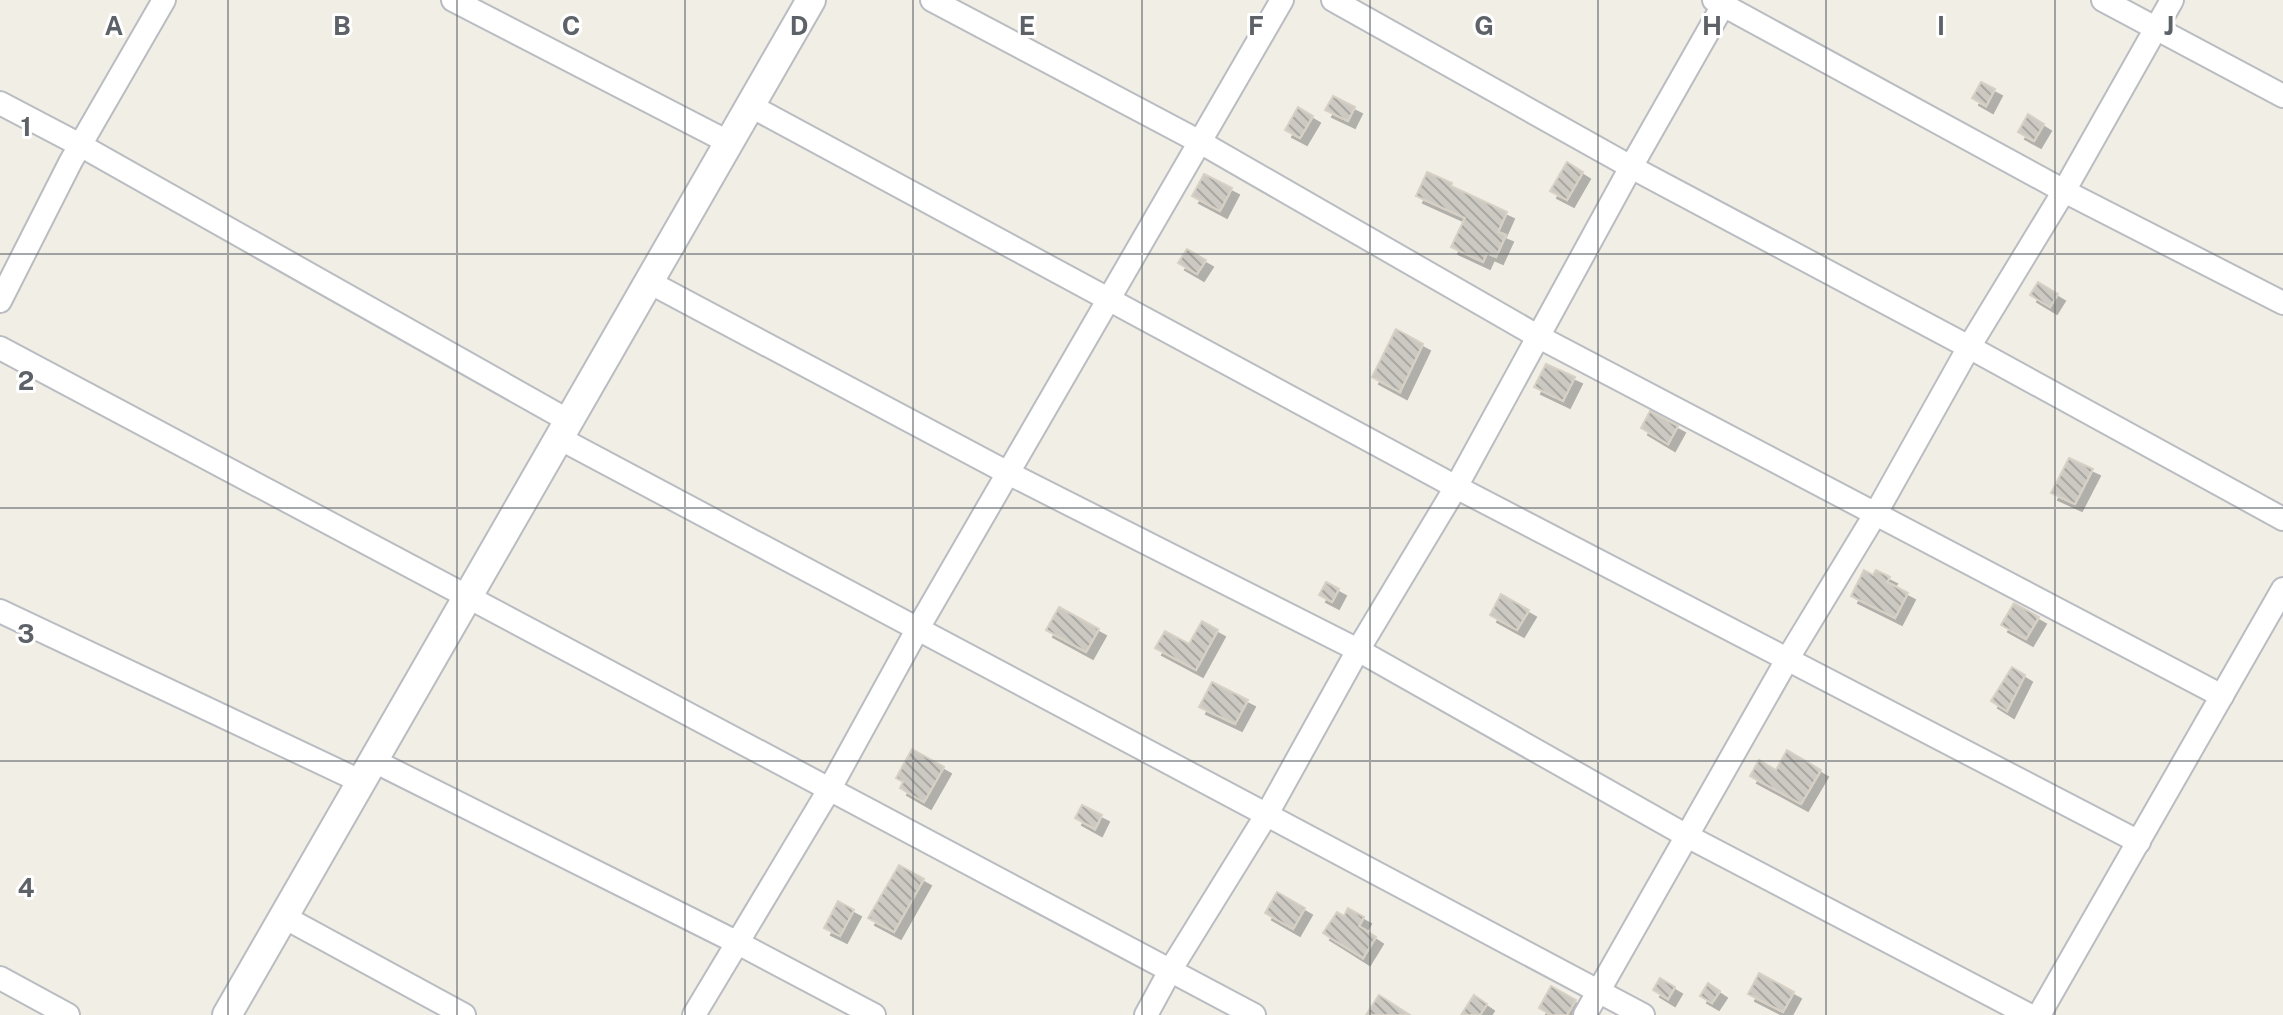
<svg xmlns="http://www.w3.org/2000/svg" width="2283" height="1015" viewBox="0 0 2283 1015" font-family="'Public Sans',sans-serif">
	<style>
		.building { fill: url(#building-back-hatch); stroke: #d7d0c4; stroke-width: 2; filter: url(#shadow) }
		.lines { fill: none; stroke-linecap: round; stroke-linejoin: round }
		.minor-casing { stroke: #b9bcc1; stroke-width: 26 }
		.tertiary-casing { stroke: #b9bcc1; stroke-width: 32 }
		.minor { stroke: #fff; stroke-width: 22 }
		.tertiary { stroke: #fff; stroke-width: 28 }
		.grid { fill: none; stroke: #5d6268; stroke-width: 2; stroke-opacity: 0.55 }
		.grid-label { font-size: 26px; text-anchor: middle; font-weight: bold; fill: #5d6268; stroke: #fff; stroke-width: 6; stroke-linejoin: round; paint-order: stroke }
	</style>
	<defs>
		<pattern id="building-back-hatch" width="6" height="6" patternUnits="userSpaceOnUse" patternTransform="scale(2)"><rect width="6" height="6" fill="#ccc9c3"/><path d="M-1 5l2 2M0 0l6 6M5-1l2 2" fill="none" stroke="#a9a7a2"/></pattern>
		<filter id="shadow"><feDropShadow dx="7" dy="7" stdDeviation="0" flood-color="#0004"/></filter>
	</defs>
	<rect width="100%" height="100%" fill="#f1eee6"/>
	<g class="building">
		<polygon points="1981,82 1995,89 1986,106 1972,98"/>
		<polygon points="1333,96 1355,107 1348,121 1325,110"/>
		<polygon points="1298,107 1313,116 1300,138 1285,130"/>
		<polygon points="2028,114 2044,124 2034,141 2018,132"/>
		<polygon points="1567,162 1583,172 1567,200 1550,191"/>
		<polygon points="1427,172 1452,183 1451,186 1507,212 1498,232 1506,235 1496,257 1487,253 1483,262 1451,247 1465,218 1416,196"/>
		<polygon points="1204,174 1232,188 1220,211 1192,196"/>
		<polygon points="1187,249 1206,260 1197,274 1178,263"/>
		<polygon points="2038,282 2058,294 2050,307 2030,295"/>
		<polygon points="1396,329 1423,344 1400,392 1372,377"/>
		<polygon points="1546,364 1575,377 1563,401 1534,387"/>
		<polygon points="1650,411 1678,426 1668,444 1641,428"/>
		<polygon points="2069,458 2093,469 2075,504 2051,493"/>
		<polygon points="1864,570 1873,575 1876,570 1890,577 1887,582 1908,593 1895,618 1851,596"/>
		<polygon points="1326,582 1339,589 1332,602 1319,595"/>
		<polygon points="1501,594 1529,610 1517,630 1490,615"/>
		<polygon points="2014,603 2039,617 2026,639 2001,625"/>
		<polygon points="1059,607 1099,629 1086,652 1046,630"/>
		<polygon points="1202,621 1218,630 1196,670 1155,648 1165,631 1189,644"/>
		<polygon points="2012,667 2025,675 2007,711 1991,701"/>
		<polygon points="1212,682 1248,700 1235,724 1199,707"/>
		<polygon points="912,749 944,767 924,802 900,788 903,782 896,778"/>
		<polygon points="1787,750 1821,770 1801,804 1750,776 1759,760 1776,770"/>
		<polygon points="1082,805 1102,815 1095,829 1075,818"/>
		<polygon points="899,865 924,879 894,932 868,918"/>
		<polygon points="1277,892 1305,908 1293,929 1265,913"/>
		<polygon points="838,901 854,910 840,936 824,928"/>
		<polygon points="1348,908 1364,917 1359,926 1376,937 1363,958 1323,933 1337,912 1344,916"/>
		<polygon points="1759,973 1794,992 1783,1012 1748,994"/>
		<polygon points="1660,978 1675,987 1668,999 1653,990"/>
		<polygon points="1708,983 1720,991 1712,1003 1700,996"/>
		<polygon points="1551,986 1576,1000 1567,1015 1551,1015 1539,1008"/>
		<polygon points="1379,995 1410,1015 1366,1015"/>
		<polygon points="1474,995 1487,1004 1480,1015 1461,1015"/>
	</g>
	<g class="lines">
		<g class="minor-casing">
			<g id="minor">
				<polyline points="453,0 728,142"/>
				<polyline points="932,0 1200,142 1539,337 2222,696"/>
				<polyline points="1333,0 1631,167 1969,347 2283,519"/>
				<polyline points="1714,0 2064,191 2283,303"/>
				<polyline points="2103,0 2283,96"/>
				<polyline points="0,103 80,145 569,421"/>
				<polyline points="749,105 1456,487 2139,842"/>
				<polyline points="649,282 1008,473 1358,650 1687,836 2029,1015"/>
				<polyline points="0,301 71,161 164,0"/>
				<polyline points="0,348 1254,1015"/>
				<polyline points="559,438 1643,1015"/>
				<polyline points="0,611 362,782"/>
				<polyline points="374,761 736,942 874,1015"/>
				<polyline points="284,917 464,1015"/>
				<polyline points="0,978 68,1015"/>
				<polyline points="694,1015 829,790 917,630 1282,0"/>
				<polyline points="1146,1015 1171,969 1267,814 1358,650 1456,487 1631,167 1726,0"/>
				<polyline points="1585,1015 1788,658 1876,513 1969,347 2064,191 2172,0"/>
				<polyline points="2039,1015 2283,589"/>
			</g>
		</g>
		<g class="tertiary-casing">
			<polyline id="tertiary" points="227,1015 811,0"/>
		</g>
		<use href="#minor" class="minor"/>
		<use href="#tertiary" class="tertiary"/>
	</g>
	<path class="grid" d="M228 0V1015M457 0V1015M685 0V1015M913 0V1015M1142 0V1015M1370 0V1015M1598 0V1015M1826 0V1015M2055 0V1015M0 254H2283M0 508H2283M0 761H2283"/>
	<g class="grid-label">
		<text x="114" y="35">A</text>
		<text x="342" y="35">B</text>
		<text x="571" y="35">C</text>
		<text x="799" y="35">D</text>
		<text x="1027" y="35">E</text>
		<text x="1256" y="35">F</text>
		<text x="1484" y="35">G</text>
		<text x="1712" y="35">H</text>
		<text x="1941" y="35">I</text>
		<text x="2169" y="35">J</text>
		<text x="26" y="136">1</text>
		<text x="26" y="390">2</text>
		<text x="26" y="643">3</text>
		<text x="26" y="897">4</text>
	</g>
</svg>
